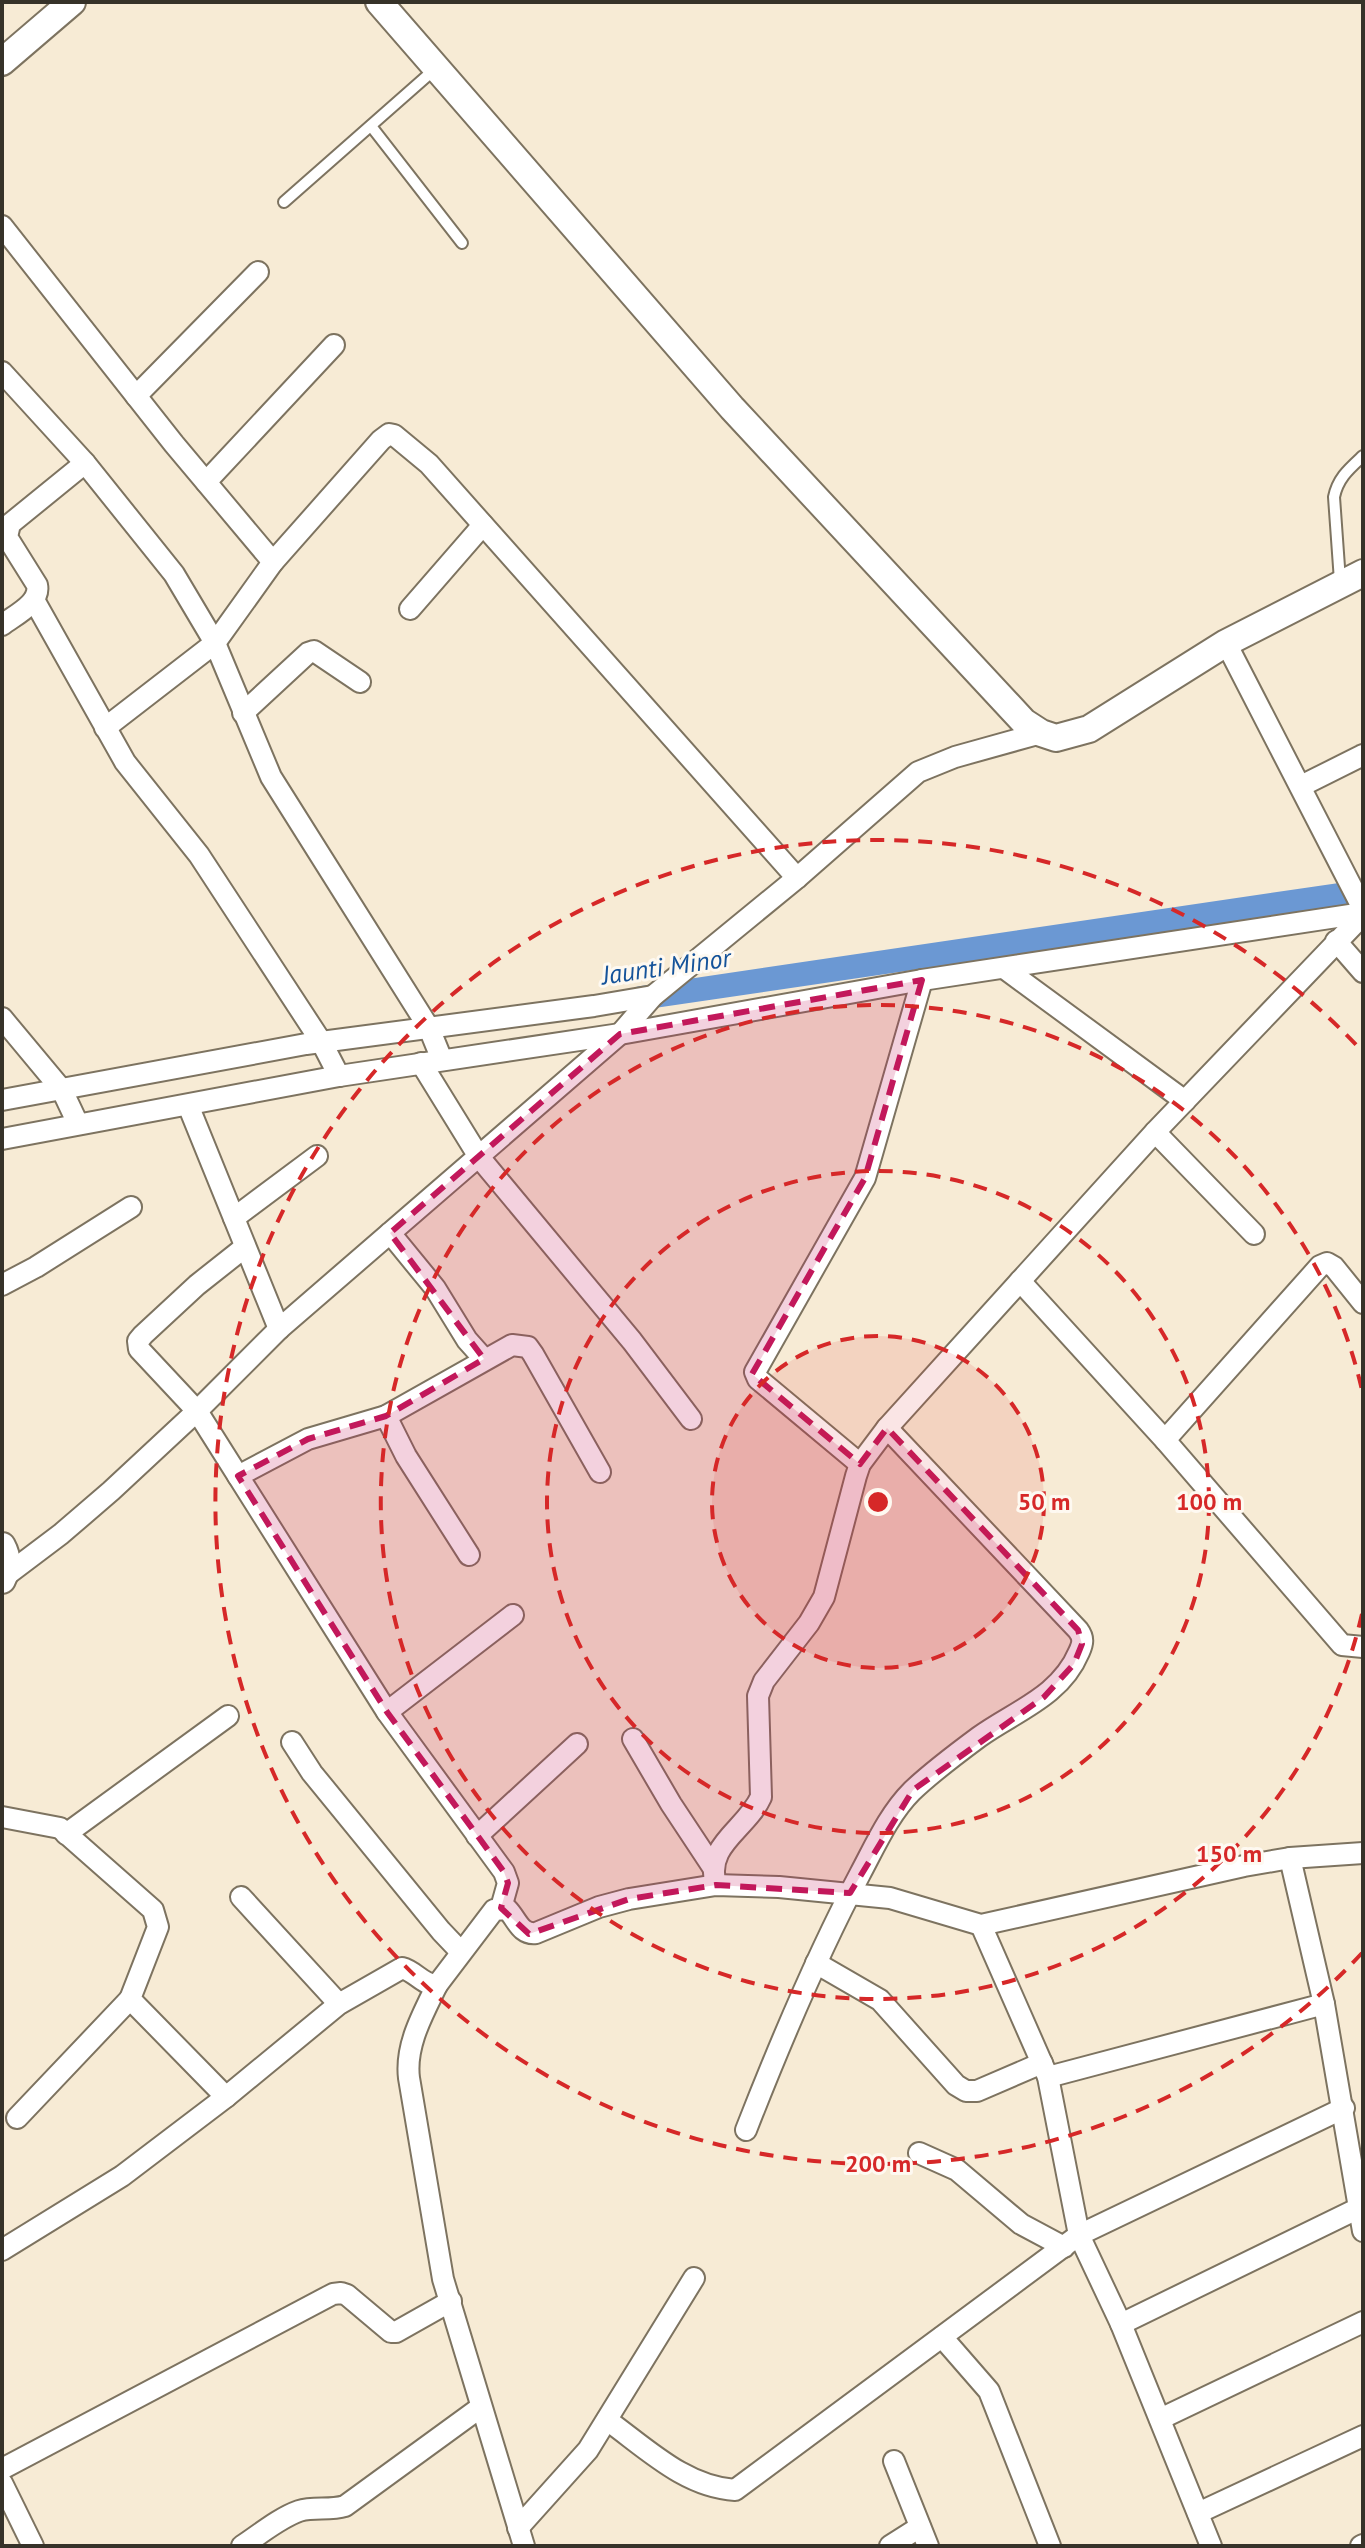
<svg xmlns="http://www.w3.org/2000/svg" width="1365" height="2548" viewBox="0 0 1365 2548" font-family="'PT Sans',sans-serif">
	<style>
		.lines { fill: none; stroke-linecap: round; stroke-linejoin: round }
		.canal { stroke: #6b98d3; stroke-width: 24 }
		.service-casing { stroke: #7d7360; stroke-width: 14 }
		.minor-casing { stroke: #7d7360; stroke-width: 24 }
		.tertiary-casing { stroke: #7d7360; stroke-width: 30 }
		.service { stroke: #fff; stroke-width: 10 }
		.minor { stroke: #fff; stroke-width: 20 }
		.tertiary { stroke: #fff; stroke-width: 26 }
		.marked { fill: #c2185b; fill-opacity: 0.2; stroke: #c2185b; stroke-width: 6; stroke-dasharray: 16 10; stroke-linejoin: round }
		.ring { fill: none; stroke: #d62828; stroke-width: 4; stroke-dasharray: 14 10 }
		.labels { text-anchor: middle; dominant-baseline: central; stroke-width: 6; stroke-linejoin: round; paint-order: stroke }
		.water-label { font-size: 26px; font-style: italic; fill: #15539a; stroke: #fef9f1 }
		.centre { fill: #d62828; stroke: #fef9f1; stroke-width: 4 }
		.ring-label { font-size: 24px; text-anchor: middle; font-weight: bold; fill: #d62828; stroke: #fef9f1; stroke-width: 6; stroke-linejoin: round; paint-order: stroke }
	</style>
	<rect width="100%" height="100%" fill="#f7ebd5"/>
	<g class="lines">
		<polyline class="canal" points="641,998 1339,895"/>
		<g class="service-casing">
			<g id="service">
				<polyline points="371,126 462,243"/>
				<polyline points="284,202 435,69"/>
				<path d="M1340 581 1334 497C1338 478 1349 469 1363 456"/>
			</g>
		</g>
		<g class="minor-casing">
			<g id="minor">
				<polyline points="2,226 174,444 273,562"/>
				<polyline points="2,372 85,463 174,574 215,643 271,777 429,1028 442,1060"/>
				<polyline points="136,396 258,272"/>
				<polyline points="206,482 334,345"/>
				<polyline points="34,600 125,762 199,855 322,1043 339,1076"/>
				<polyline points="410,609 483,525"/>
				<path d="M2 625C15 615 41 603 37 585L7 537 10 524 85 463"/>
				<polyline points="1226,643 1363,909"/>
				<polyline points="243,713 308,653 314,651 360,682"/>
				<polyline points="105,728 215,643 273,562 381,440 389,434 394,435 429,464 797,878"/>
				<polyline points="1301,786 1363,755"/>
				<polyline points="1336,941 1363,972"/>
				<polyline points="1004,968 1185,1101"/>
				<polyline points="2,1018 62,1090 78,1124"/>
				<polyline points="421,1063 479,1157 632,1341 691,1419"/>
				<polyline points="2,1100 306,1044 594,1006 653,996"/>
				<polyline points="188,1105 279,1329"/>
				<polyline points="1155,1132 1254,1234"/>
				<polyline points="2,1139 339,1076 620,1034 922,980 1363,913"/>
				<polyline points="234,1218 317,1156"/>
				<polyline points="390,1233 435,1288 467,1340 484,1359"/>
				<polyline points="245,1247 197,1285 143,1335 138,1341 139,1349 197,1411 387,1712 504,1872 508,1883 501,1908"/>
				<polyline points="1020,1281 1165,1440 1342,1645 1363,1647"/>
				<polyline points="2,1285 36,1267 131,1207"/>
				<polyline points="386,1416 406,1456 469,1555"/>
				<polyline points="1165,1440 1320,1266 1327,1263 1334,1267 1363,1303"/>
				<polyline points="860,1464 758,1379 755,1372 865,1178 922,980"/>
				<polyline points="238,1476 308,1439 386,1416 512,1345 528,1347 533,1354 600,1472"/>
				<polyline points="4,1577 61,1534 111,1491 197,1411 279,1329 620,1034 653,996 797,878 918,772 955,757 1041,733"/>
				<polyline points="387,1712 513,1615"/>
				<polyline points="633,1739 671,1804 712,1866"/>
				<polyline points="292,1742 312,1773 441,1931 461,1952"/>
				<polyline points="2,1817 60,1828 153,1910 158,1927 130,1999 226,2097"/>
				<polyline points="66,1834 228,1716"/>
				<polyline points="477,1836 577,1744"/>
				<polyline points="1290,1858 1324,2004 1363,2231"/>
				<path d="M716 1885C704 1845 746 1830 761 1797L758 1696 764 1681 809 1623 824 1597 856 1476 860 1464 887 1428 1155 1132 1363 915"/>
				<polyline points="241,1897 339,2004"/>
				<polyline points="981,1925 1048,2077 1079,2235 1121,2324 1211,2546"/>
				<polyline points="816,1963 880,2000 956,2085 966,2091 977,2091 1042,2063"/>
				<path d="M437 1985C423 2014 405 2045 409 2078L443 2279 524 2546"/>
				<polyline points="1048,2077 1324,2004"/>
				<polyline points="17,2118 130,1999"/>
				<path d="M746 2130C780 2043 816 1957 860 1874 875 1846 889 1814 912 1791 932 1772 956 1754 979 1737 1015 1711 1060 1697 1079 1652 1083 1643 1084 1638 1078 1630L887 1428"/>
				<polyline points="919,2153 957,2170 1021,2224 1064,2247"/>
				<path d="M2 2250 122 2176 226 2097 339 2004 402 1968C415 1971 424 1986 437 1985L494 1910 507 1909C517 1919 520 1935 536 1933L599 1907 629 1899 716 1885 779 1887 890 1898 981 1925 1244 1866 1290 1858 1363 1853"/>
				<polyline points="1121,2324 1359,2208"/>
				<polyline points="942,2337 989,2391 1050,2546"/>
				<polyline points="1160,2419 1363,2322"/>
				<path d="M607 2420C646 2448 685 2487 735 2490L1079 2235 1344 2108"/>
				<polyline points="894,2461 928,2546"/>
				<polyline points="2,2469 333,2294 341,2293 347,2295 391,2332 396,2332 451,2301"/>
				<polyline points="2,2483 33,2546"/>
				<polyline points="1198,2513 1363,2436"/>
				<polyline points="518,2528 588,2450 694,2278"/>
				<path d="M242 2546C259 2535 279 2518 299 2511 314 2506 329 2511 345 2506L481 2407"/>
				<polyline points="890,2546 920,2527"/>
				<polyline points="1361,2546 1363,2545"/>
			</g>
		</g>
		<g class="tertiary-casing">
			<g id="tertiary">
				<polyline points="379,2 732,408 1024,722 1041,733 1056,738 1089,729 1226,643 1363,573"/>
				<polyline points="2,62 72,2"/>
				<path d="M2 1546C8 1557 8 1568 2 1580"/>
			</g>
		</g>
		<use href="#service" class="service"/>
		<use href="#minor" class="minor"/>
		<use href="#tertiary" class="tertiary"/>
	</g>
	<path class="marked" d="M922 980 865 1178 752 1374 860 1464 887 1428 1078 1630 1082 1644 1074 1664 1044 1697 913 1790 850 1893 716 1885 629 1899 529 1934 501 1908 508 1883 504 1872 387 1712 238 1476 308 1439 386 1416 484 1359 390 1233 620 1034Z"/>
	<circle cx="878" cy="1502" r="166" fill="#d62828" fill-opacity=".12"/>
	<g class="ring">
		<circle cx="878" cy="1502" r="166"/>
		<circle cx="878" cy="1502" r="331"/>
		<path d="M1362 1614A497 497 0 1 1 1362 1390"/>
		<path d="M1362 1953A662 662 0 1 1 1362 1051"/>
	</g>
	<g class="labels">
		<g class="water-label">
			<text transform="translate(666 966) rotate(-8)">Jaunti Minor</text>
		</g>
	</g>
	<circle cx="878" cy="1502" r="12" class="centre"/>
	<g class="ring-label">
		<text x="1044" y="1510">50 m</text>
		<text x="1209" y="1510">100 m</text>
		<text x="1229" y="1862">150 m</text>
		<text x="878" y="2172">200 m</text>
	</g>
	<rect width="1365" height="2548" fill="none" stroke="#363229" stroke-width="8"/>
</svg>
